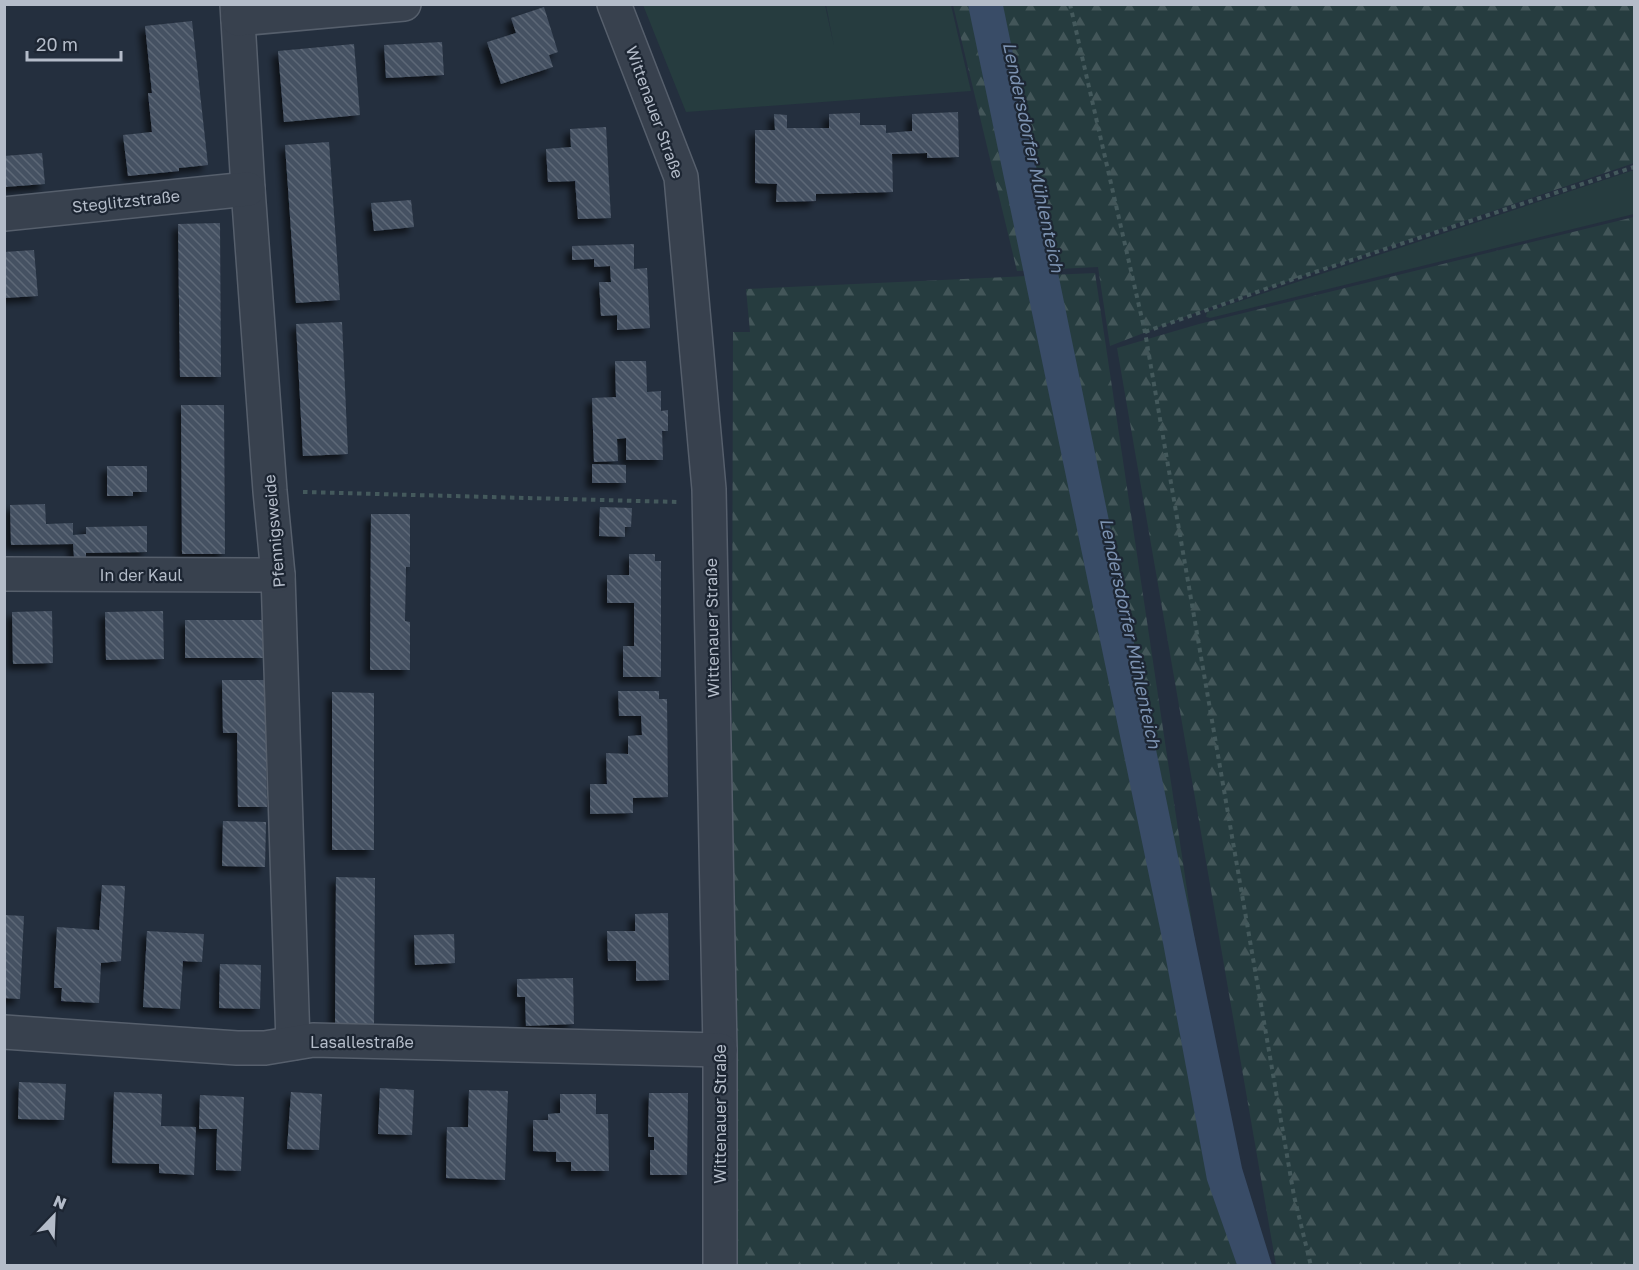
<svg xmlns="http://www.w3.org/2000/svg" width="1639" height="1270" viewBox="0 0 1639 1270" font-family="'Golos Text',sans-serif">
	<style>
		.green { fill: #263c3f }
		.forest { fill: url(#forest-firs) }
		.water { fill: #394c67 }
		.building { fill: url(#building-back-hatch); filter: url(#shadow) }
		.lines { fill: none; stroke-linecap: round; stroke-linejoin: round }
		.minor-casing { stroke: #565f6c; stroke-width: 36 }
		.path { stroke: #44595c; stroke-width: 4; stroke-dasharray: 4.5 4.5; stroke-linecap: butt }
		.minor { stroke: #38414e; stroke-width: 33 }
		.labels { text-anchor: middle; dominant-baseline: central; stroke-width: 4.5; stroke-linejoin: round; paint-order: stroke }
		.street-label { font-size: 16px; fill: #b4bcc9; stroke: #1d2633 }
		.water-label { font-size: 18px; font-style: italic; fill: #7c92b1; stroke: #1d2633 }
	</style>
	<defs>
		<pattern id="forest-firs" width="22" height="20" patternUnits="userSpaceOnUse" patternTransform="scale(1.5)"><rect width="22" height="20" fill="#263c3f"/><path d="M5 1l3.5 6h-7zM16 11l3.5 6h-7z" fill="#435659"/></pattern>
		<pattern id="building-back-hatch" width="6" height="6" patternUnits="userSpaceOnUse" patternTransform="scale(1.5)"><rect width="6" height="6" fill="#455162"/><path d="M-1 5l2 2M0 0l6 6M5-1l2 2" fill="none" stroke="#5d6877"/></pattern>
		<filter id="shadow"><feDropShadow dx="-5.5" dy="5.5" stdDeviation="3" flood-color="#0009"/></filter>
	</defs>
	<rect width="100%" height="100%" fill="#242f3e"/>
	<g class="green">
		<polygon points="643,5 825,5 834,46 826,5 951,5 971,91 686,112"/>
		<polygon points="1634,170 1634,214 1210,318 1206,317 1207,312"/>
	</g>
	<g class="forest">
		<polygon points="953,5 1634,5 1634,163 1203,310 1110,346 1098,267 1017,271"/>
		<polygon points="1634,217 1634,1265 1276,1265 1117,348 1199,324"/>
		<polygon points="1095,273 1243,1265 728,1266 731,1041 733,332 750,332 746,289"/>
	</g>
	<polygon class="water" points="968,5 1003,5 1242,1168 1272,1265 1237,1265 1207,1180 1163,943"/>
	<g class="building">
		<polygon points="544,7 558,52 549,55 553,67 501,84 487,42 516,33 511,18"/>
		<polygon points="192,21 208,165 179,168 179,171 128,176 123,135 152,132 148,93 152,93 145,26"/>
		<polygon points="442,42 444,75 386,78 384,45"/>
		<polygon points="354,44 360,115 284,122 278,51"/>
		<polygon points="958,112 959,157 927,158 927,153 892,154 893,192 816,194 816,201 776,202 777,184 755,183 755,130 775,130 774,114 787,115 787,128 829,128 829,114 860,113 860,125 886,125 886,133 912,131 912,114"/>
		<polygon points="606,127 611,218 578,219 575,181 548,182 546,149 571,147 570,129"/>
		<polygon points="329,142 340,300 296,303 285,145"/>
		<polygon points="42,153 45,184 4,187 4,156"/>
		<polygon points="411,200 414,227 374,231 371,203"/>
		<polygon points="220,223 221,377 180,377 178,224"/>
		<polygon points="634,244 634,269 647,268 650,328 617,330 617,315 601,316 599,282 611,282 610,266 594,267 594,259 572,260 572,246"/>
		<polygon points="34,250 38,296 4,298 4,252"/>
		<polygon points="342,322 348,454 303,456 296,324"/>
		<polygon points="615,361 646,361 647,392 661,391 661,411 668,410 668,431 662,431 663,460 626,460 626,438 617,439 618,461 594,462 592,398 616,397"/>
		<polygon points="181,405 224,405 225,554 182,554"/>
		<polygon points="592,464 626,465 626,483 592,483"/>
		<polygon points="107,466 147,466 147,492 133,492 133,496 107,496"/>
		<polygon points="45,504 46,524 73,523 73,535 86,534 86,527 147,526 147,552 86,553 86,557 74,557 73,544 11,545 10,505"/>
		<polygon points="600,507 632,508 631,527 625,527 625,537 599,536"/>
		<polygon points="371,514 410,514 410,567 406,567 405,621 410,622 410,670 370,670"/>
		<polygon points="629,554 655,554 655,561 661,561 661,677 623,677 623,646 634,646 634,603 607,603 607,575 629,575"/>
		<polygon points="52,611 53,663 13,664 12,612"/>
		<polygon points="163,611 164,659 106,660 105,612"/>
		<rect x="185" y="620" width="78" height="38"/>
		<polygon points="222,680 265,680 267,807 238,807 237,733 223,733"/>
		<polygon points="618,691 659,691 659,699 667,699 668,797 633,798 633,813 590,814 590,784 607,784 606,753 628,754 628,736 642,735 641,716 619,716"/>
		<polygon points="332,692 374,693 374,850 332,850"/>
		<polygon points="223,821 266,822 265,867 222,866"/>
		<polygon points="336,877 375,878 374,1026 335,1026"/>
		<polygon points="102,885 125,886 121,961 101,963 99,1003 61,1001 62,988 54,988 57,927 99,930"/>
		<polygon points="668,913 669,980 636,981 636,961 608,961 607,931 635,931 635,914"/>
		<polygon points="4,915 24,916 20,999 4,998"/>
		<polygon points="147,931 204,934 202,962 183,961 180,1009 143,1007"/>
		<polygon points="454,934 455,963 415,965 414,935"/>
		<polygon points="220,964 261,965 260,1009 219,1008"/>
		<polygon points="573,978 574,1024 526,1026 525,997 517,997 517,979"/>
		<polygon points="19,1082 66,1084 64,1120 18,1119"/>
		<polygon points="380,1088 414,1090 412,1135 378,1134"/>
		<polygon points="469,1090 508,1091 505,1180 446,1178 447,1127 468,1127"/>
		<polygon points="114,1092 162,1094 161,1126 196,1127 194,1175 159,1173 159,1164 112,1163"/>
		<polygon points="291,1092 322,1094 319,1150 287,1149"/>
		<polygon points="649,1093 688,1093 687,1175 650,1175 650,1150 654,1150 654,1137 648,1137"/>
		<polygon points="560,1094 596,1094 596,1114 608,1114 609,1171 571,1171 571,1162 556,1162 556,1152 533,1151 533,1120 548,1120 548,1114 560,1113"/>
		<polygon points="200,1095 244,1097 241,1171 216,1170 217,1129 199,1129"/>
	</g>
	<g class="lines">
		<g class="minor-casing">
			<g id="minor">
				<polyline points="237,4 248,189 270,491 278,575 293,1043"/>
				<polyline points="614,4 681,177 709,489 720,1050 720,1266"/>
				<polyline points="238,19 404,4"/>
				<polyline points="4,214 248,189"/>
				<polyline points="4,574 278,575"/>
				<polyline points="4,1032 237,1048 265,1048 313,1040 720,1050"/>
			</g>
		</g>
		<g class="path">
			<polyline points="1070,4 1145,332 1294,1196 1311,1266"/>
			<polyline points="1145,332 1288,281 1634,167"/>
			<polyline points="303,492 677,502"/>
		</g>
		<use href="#minor" class="minor"/>
	</g>
	<g class="labels">
		<g class="street-label">
			<text transform="translate(655 112) rotate(70)">Wittenauer Straße</text>
			<text transform="translate(126 201) rotate(-6)">Steglitzstraße</text>
			<text transform="translate(274 531) rotate(-95)">Pfennigsweide</text>
			<text x="141" y="575">In der Kaul</text>
			<text transform="translate(712 628) rotate(-91)">Wittenauer Straße</text>
			<text x="362" y="1042">Lasallestraße</text>
			<text transform="translate(720 1114) rotate(-90)">Wittenauer Straße</text>
		</g>
		<g class="water-label">
			<text transform="translate(1034 157) rotate(78)">Lendersdorfer Mühlenteich</text>
			<text transform="translate(1131 633) rotate(78)">Lendersdorfer Mühlenteich</text>
		</g>
	</g>
	<rect width="1639" height="1270" fill="none" stroke="#b4bcc9" stroke-width="12"/>
	<g transform="translate(54 1216) rotate(23)" stroke="#1d2633" stroke-width="4.5" paint-order="stroke">
	<path d="M0-4.5L10 22L0 15L-10 22Z" fill="#b4bcc9"/>
	<text y="-9" font-size="16" font-weight="bold" text-anchor="middle" fill="#b4bcc9">N</text>
	</g>
	<path d="M27 51v9h94v-9" fill="none" stroke="#b4bcc9" stroke-width="3"/>
	<text x="36" y="51" font-size="18" fill="#b4bcc9" stroke="#1d2633" stroke-width="4.5" paint-order="stroke">20 m</text>
</svg>
